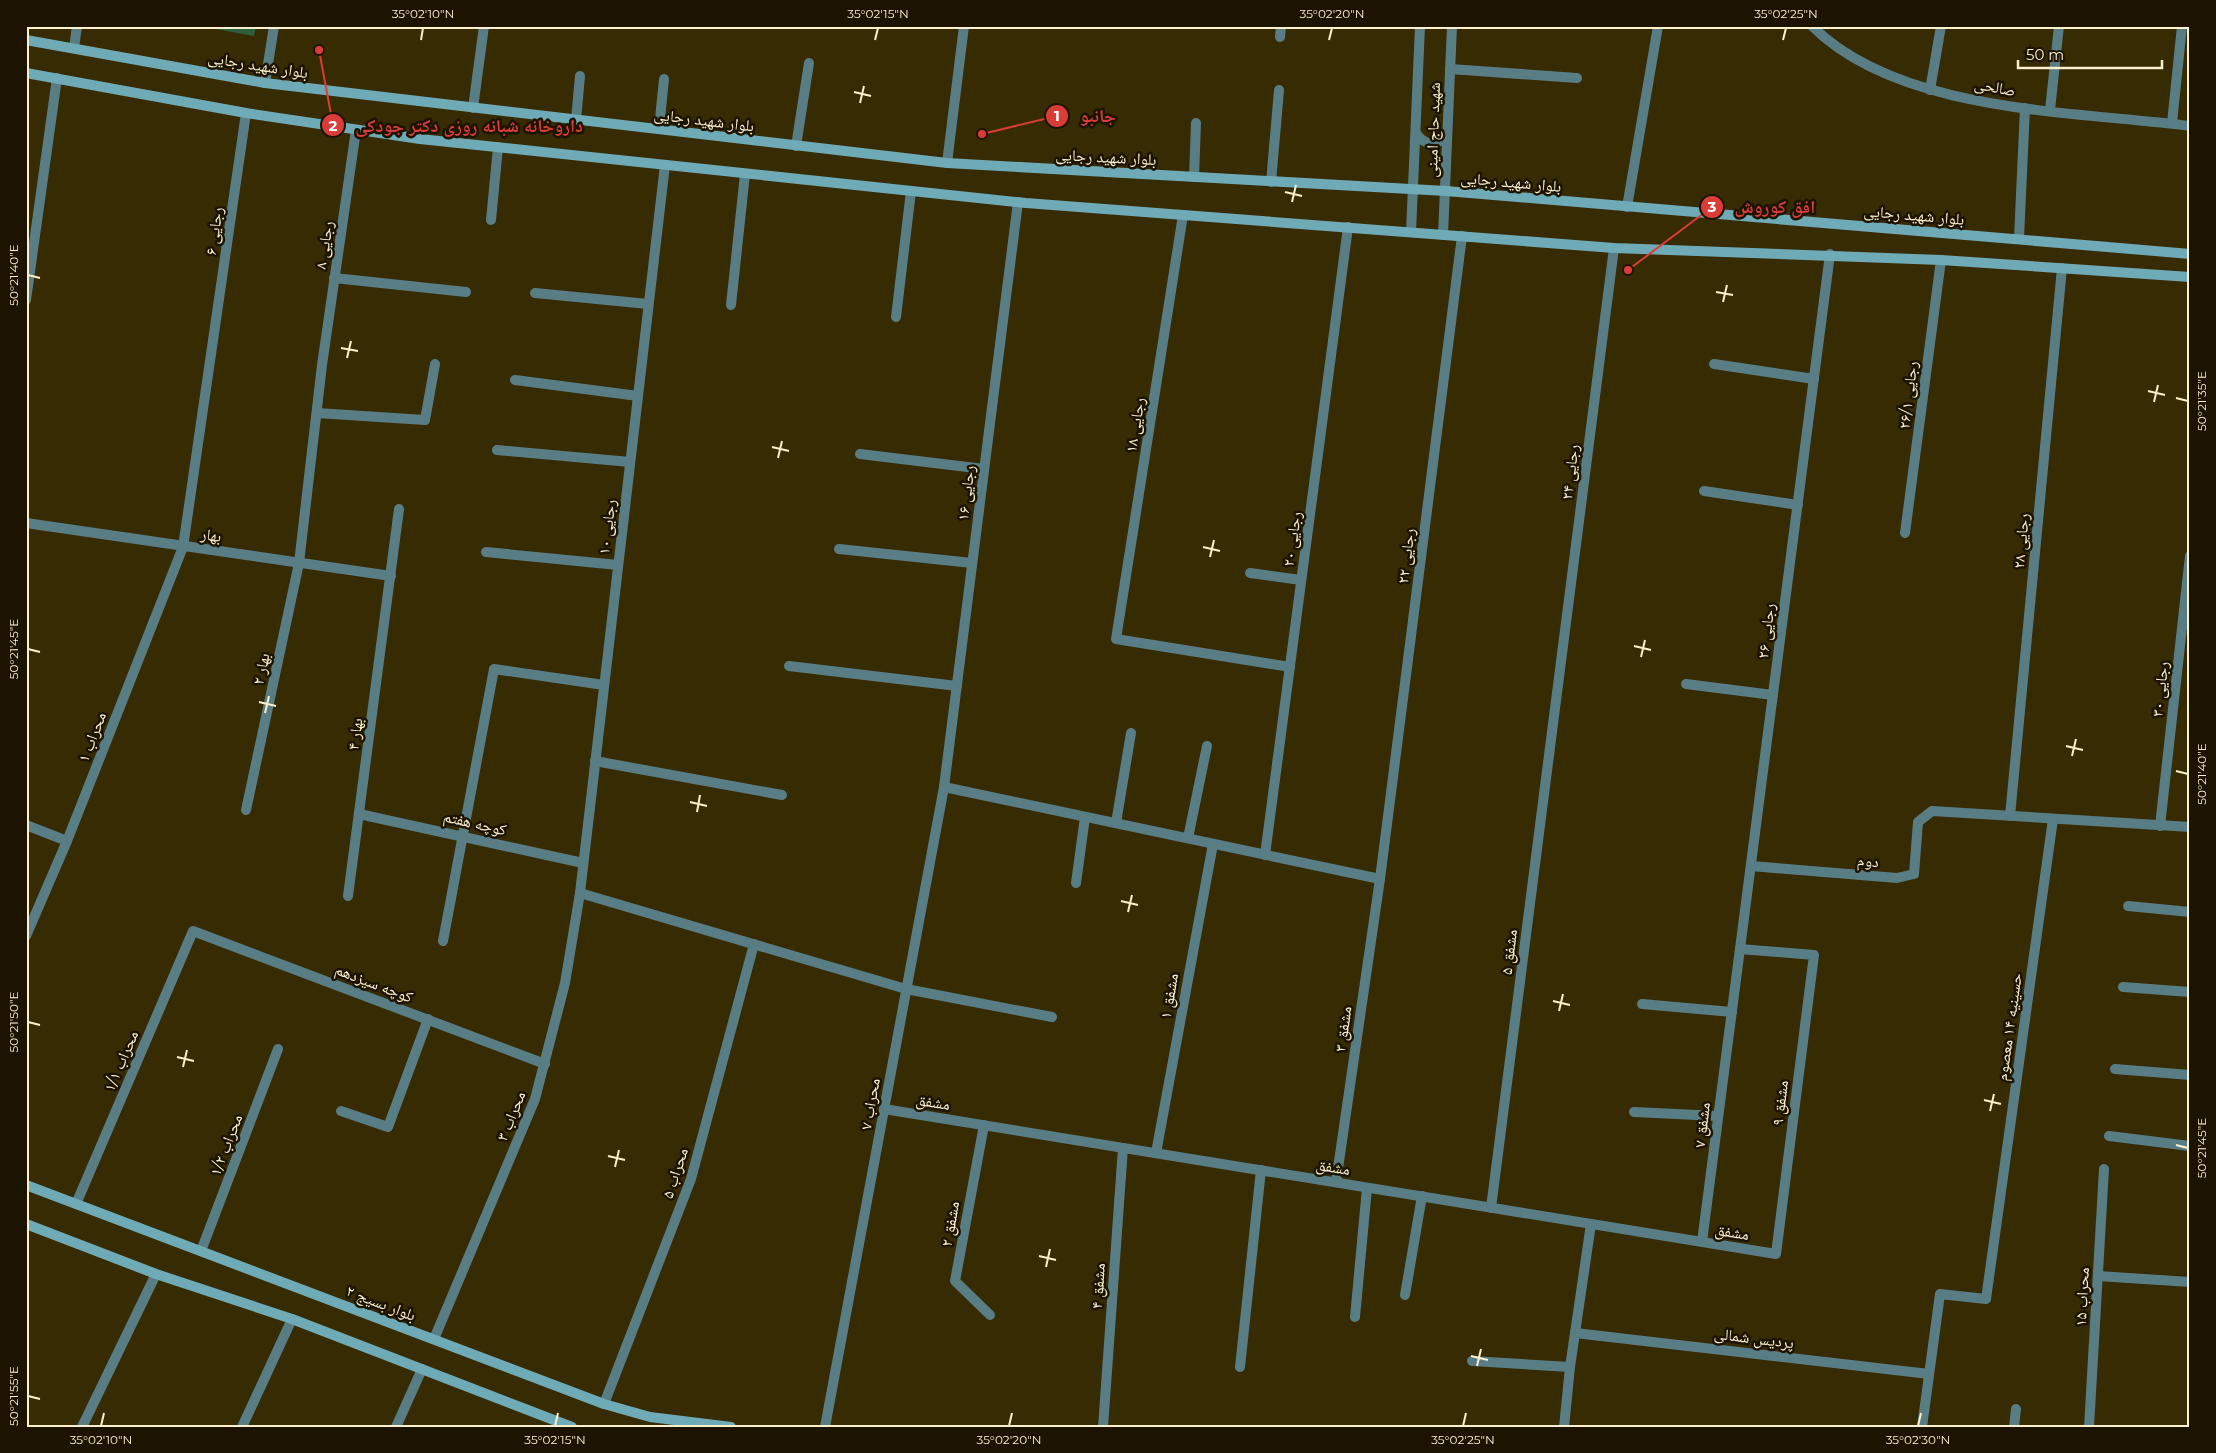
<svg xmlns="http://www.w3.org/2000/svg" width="2216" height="1453" viewBox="0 0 2216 1453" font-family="Montserrat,'Noto Naskh Arabic',sans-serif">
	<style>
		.green { fill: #2c5f3d }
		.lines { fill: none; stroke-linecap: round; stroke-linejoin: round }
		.minor { stroke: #587d85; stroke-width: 10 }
		.tertiary { stroke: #587d85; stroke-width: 10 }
		.secondary { stroke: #6fabb7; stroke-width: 10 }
		.ticks { fill: none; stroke: #fbf0cd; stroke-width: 2 }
		.labels { text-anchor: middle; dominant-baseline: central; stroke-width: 5; stroke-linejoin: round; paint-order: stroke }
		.street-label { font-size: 16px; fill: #fbf0cd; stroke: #1c1400 }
		.leader { fill: none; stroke: #da3c38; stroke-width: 2 }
		.callout-dot { fill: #da3c38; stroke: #1c1400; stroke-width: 2 }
		.mark-label { font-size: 15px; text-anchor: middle; font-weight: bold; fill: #fff }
		.callout-label { font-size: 18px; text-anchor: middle; font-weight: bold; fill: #da3c38; stroke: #1c1400; stroke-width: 5; stroke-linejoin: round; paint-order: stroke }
		.neatline { fill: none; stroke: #fbf0cd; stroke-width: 2 }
		.ticks-label { font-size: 12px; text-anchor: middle; fill: #fbf0cd }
	</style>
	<rect width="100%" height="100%" fill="#362b03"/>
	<polygon class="green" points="199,26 256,26 254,36"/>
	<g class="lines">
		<g class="minor">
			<path d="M1812 26C1899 113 2074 111 2190 126"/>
			<polyline points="1280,37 1281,26"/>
			<polyline points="74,48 77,26"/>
			<polyline points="1450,69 1577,78"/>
			<polyline points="1930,90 1941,26"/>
			<polyline points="473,108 484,26"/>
			<polyline points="2050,110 2059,26"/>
			<polyline points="576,120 580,76"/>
			<polyline points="2172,123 2182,26"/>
			<polyline points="659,129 664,79"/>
			<polyline points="796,146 809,63"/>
			<polyline points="947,163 964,26"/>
			<polyline points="1194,177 1196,123"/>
			<polyline points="1271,182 1279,90"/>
			<polyline points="1627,207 1658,26"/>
			<polyline points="1183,215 1116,639 1290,667"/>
			<polyline points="491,220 498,147"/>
			<polyline points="2019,238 2025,108"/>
			<polyline points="334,278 466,292"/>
			<polyline points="535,293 648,304"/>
			<polyline points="731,305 745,174"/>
			<polyline points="896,317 911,191"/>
			<polyline points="1714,364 1814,379"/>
			<polyline points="515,380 638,396"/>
			<polyline points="317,413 425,420 435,364"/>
			<polyline points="497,450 630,462"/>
			<polyline points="860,454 984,469"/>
			<polyline points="1704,491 1798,505"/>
			<polyline points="26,523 391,576"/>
			<polyline points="1905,533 1941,260"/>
			<polyline points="839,549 972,563"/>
			<polyline points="486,552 618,565"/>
			<polyline points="1250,573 1301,580"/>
			<polyline points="789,666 957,686"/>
			<polyline points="1686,684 1773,695"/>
			<polyline points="595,761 782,795"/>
			<polyline points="944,787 1380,879"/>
			<polyline points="246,810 299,563 322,365 356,130"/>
			<polyline points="359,814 583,863"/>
			<polyline points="2010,816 2062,268"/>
			<polyline points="1116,823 1131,733"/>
			<polyline points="26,825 67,841"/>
			<polyline points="2160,826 2190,556"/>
			<polyline points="1188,838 1207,746"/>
			<polyline points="1265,855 1348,227"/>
			<polyline points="1751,866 1897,878 1914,874 1918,822 1932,811 2190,827"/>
			<polyline points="1076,883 1085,817"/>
			<polyline points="580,893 906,989 1052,1017"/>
			<polyline points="348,896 399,509"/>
			<polyline points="2128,906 2190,912"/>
			<polyline points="26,936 67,841 183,547 246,113"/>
			<polyline points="443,941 494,669 604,685"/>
			<polyline points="2123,987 2190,992"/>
			<polyline points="1642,1004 1732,1012"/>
			<polyline points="2115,1069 2190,1075"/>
			<polyline points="884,1109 1776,1254 1814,955 1740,949"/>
			<polyline points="341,1111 388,1127 428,1019"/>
			<polyline points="1634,1112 1718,1116"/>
			<polyline points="984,1125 955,1281 990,1315"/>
			<polyline points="2109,1136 2190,1146"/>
			<polyline points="1156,1153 1213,844"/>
			<polyline points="1336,1182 1380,879 1462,236"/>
			<polyline points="76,1204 193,931 545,1064"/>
			<polyline points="1491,1208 1614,248"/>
			<polyline points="1702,1242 1830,254"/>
			<polyline points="201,1251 278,1049"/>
			<polyline points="2098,1276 2190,1282"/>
			<polyline points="1405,1295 1422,1196"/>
			<polyline points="1355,1317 1367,1188"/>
			<polyline points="1575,1333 1929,1374"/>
			<polyline points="434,1339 535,1099 565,983 580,893 665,165"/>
			<polyline points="1472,1361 1570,1367"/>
			<polyline points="1240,1367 1261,1170"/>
			<polyline points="604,1404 691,1179 754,944"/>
			<polyline points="82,1427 156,1274"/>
			<polyline points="242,1427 292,1319"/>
			<polyline points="396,1427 422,1369"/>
			<polyline points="825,1427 944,787 1018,202"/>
			<polyline points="1103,1427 1123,1148"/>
			<polyline points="1564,1427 1570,1367 1591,1224"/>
			<polyline points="1922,1427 1940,1294 1986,1299 2053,819"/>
			<polyline points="2014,1427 2016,1409"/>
			<polyline points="2089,1427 2104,1169"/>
		</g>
		<g class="tertiary">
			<polyline points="265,83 274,26"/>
			<path d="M1416 133C1425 146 1436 147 1447 135"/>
			<polyline points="1411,232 1420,26"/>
			<polyline points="1443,235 1452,26"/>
			<polyline points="26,300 57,78"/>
		</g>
		<g class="secondary">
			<polyline points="26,40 265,83 947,163 1446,191 2190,254"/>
			<polyline points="26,73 246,113 420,139 1026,203 1614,248 1941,260 2190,277"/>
			<polyline points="26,1185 604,1404 650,1417 731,1427"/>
			<polyline points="26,1224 156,1274 292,1319 572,1427"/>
		</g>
	</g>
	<path class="ticks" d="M421 40 423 28M875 40 878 28M1329 40 1332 28M1783 40 1786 28M854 92 871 96M860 103 864 86M1285 192 1302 196M1292 202 1296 185M28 275 40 278M1716 292 1733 295M1723 302 1727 285M341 348 358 351M347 358 351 341M2148 391 2165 395M2176 398 2188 401M2154 402 2158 385M772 447 789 451M778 458 782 441M1203 547 1220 551M1210 557 1214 540M1634 646 1651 650M28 649 40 652M1641 657 1645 640M259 702 276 706M265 713 269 696M2066 746 2083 750M2072 756 2076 739M2176 771 2188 774M690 802 707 806M697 812 700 795M1121 901 1138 905M1128 912 1132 895M1553 1001 1570 1005M1559 1011 1563 994M28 1022 40 1025M177 1057 194 1061M183 1067 187 1050M1984 1100 2001 1104M1990 1111 1994 1094M2176 1145 2188 1148M608 1156 625 1160M615 1167 619 1150M1039 1256 1056 1260M1046 1267 1050 1249M1471 1356 1488 1360M1477 1366 1481 1349M28 1396 40 1399M101 1426 104 1413M555 1426 558 1413M1009 1426 1012 1413M1463 1426 1466 1413M1918 1426 1921 1413"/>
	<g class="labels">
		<g class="street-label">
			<text transform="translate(258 65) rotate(9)">بلوار شهید رجایی</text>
			<text transform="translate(1995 87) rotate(11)">صالحی</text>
			<text transform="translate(704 120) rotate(7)">بلوار شهید رجایی</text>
			<text transform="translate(1433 130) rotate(-88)">شهید حاج امینی</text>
			<text transform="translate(1106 157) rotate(3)">بلوار شهید رجایی</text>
			<text transform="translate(1511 182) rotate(5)">بلوار شهید رجایی</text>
			<text transform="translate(1914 215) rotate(5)">بلوار شهید رجایی</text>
			<text transform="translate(214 231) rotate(-82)">رجایی ۶</text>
			<text transform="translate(324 245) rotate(-81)">رجایی ۸</text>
			<text transform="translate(1908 395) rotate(-83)">رجایی ۲۶/۱</text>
			<text transform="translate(1135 425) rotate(-81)">رجایی ۱۸</text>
			<text transform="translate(1570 472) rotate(-83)">رجایی ۲۴</text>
			<text transform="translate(966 493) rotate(-83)">رجایی ۱۶</text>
			<text transform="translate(607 527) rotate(-83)">رجایی ۱۰</text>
			<text transform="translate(211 535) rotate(8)">بهار</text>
			<text transform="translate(1292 539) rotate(-82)">رجایی ۲۰</text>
			<text transform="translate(2021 541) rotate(-85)">رجایی ۲۸</text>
			<text transform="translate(1406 556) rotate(-83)">رجایی ۲۲</text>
			<text transform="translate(1766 631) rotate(-83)">رجایی ۲۶</text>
			<text transform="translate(261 669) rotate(-78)">بهار ۲</text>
			<text transform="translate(2160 689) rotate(-84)">رجایی ۳۰</text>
			<text transform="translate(355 734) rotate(-82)">بهار ۴</text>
			<text transform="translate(92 737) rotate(-69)">محراب ۱</text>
			<text transform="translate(475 823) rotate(13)">کوچه هفتم</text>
			<text transform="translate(1868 861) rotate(5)">دوم</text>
			<text transform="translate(1509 952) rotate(-83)">مشفق ۵</text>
			<text transform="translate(374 983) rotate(21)">کوچه سیزدهم</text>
			<text transform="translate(1169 996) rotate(-80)">مشفق ۱</text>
			<text transform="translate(2009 1027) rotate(-82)">حسینیه ۱۴ معصوم</text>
			<text transform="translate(1343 1029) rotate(-82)">مشفق ۳</text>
			<text transform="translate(121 1061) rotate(-67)">محراب ۱/۱</text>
			<text transform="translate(933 1102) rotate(9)">مشفق</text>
			<text transform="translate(1780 1103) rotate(-83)">مشفق ۹</text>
			<text transform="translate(870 1104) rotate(-80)">محراب ۷</text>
			<text transform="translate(511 1116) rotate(-68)">محراب ۳</text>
			<text transform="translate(1702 1125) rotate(-83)">مشفق ۷</text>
			<text transform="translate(226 1145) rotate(-69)">محراب ۱/۲</text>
			<text transform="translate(1333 1167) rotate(9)">مشفق</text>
			<text transform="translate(675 1173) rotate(-72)">محراب ۵</text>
			<text transform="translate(950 1224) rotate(-80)">مشفق ۲</text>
			<text transform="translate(1732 1232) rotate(9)">مشفق</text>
			<text transform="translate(1098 1286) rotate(-86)">مشفق ۴</text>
			<text transform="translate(2082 1297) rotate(-87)">محراب ۱۵</text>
			<text transform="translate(381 1303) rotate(21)">بلوار بسیج ۲</text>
			<text transform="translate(1754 1338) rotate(7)">پردیس شمالی</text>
		</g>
	</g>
	<path class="leader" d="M982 134L1057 116M319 50L333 125M1628 270L1712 207"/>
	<g class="callout-dot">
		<circle cx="982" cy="134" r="5"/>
		<circle cx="319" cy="50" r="5"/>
		<circle cx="1628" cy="270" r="5"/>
		<circle cx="1057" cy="116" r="12"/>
		<circle cx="333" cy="125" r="12"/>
		<circle cx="1712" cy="207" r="12"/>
	</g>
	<g class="mark-label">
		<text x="1057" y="121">1</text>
		<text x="333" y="131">2</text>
		<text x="1712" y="212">3</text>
	</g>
	<g class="callout-label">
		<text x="1098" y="122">جانبو</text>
		<text x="469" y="132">داروخانه شبانه روزی دکتر جودکی</text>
		<text x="1775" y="213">افق کوروش</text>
	</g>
	<rect width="2216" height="1453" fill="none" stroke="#1c1400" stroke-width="55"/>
	<path d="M2018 60v8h144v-8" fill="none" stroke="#fbf0cd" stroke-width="2.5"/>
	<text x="2026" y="60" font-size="15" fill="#fbf0cd" stroke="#1c1400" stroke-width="4" paint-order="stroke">50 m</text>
	<rect x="28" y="28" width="2160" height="1398" class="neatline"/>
	<g class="ticks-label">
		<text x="423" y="18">35°02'10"N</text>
		<text x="878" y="18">35°02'15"N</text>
		<text x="1332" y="18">35°02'20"N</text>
		<text x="1786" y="18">35°02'25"N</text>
		<text transform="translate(14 275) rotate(-90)" y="4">50°21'40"E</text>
		<text transform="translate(2202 401) rotate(-90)" y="4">50°21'35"E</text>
		<text transform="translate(14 649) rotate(-90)" y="4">50°21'45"E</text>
		<text transform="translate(2202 774) rotate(-90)" y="4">50°21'40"E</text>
		<text transform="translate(14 1022) rotate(-90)" y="4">50°21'50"E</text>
		<text transform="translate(2202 1148) rotate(-90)" y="4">50°21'45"E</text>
		<text transform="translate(14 1396) rotate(-90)" y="4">50°21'55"E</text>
		<text x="101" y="1444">35°02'10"N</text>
		<text x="555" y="1444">35°02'15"N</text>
		<text x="1009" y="1444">35°02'20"N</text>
		<text x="1463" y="1444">35°02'25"N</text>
		<text x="1918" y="1444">35°02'30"N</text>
	</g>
</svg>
